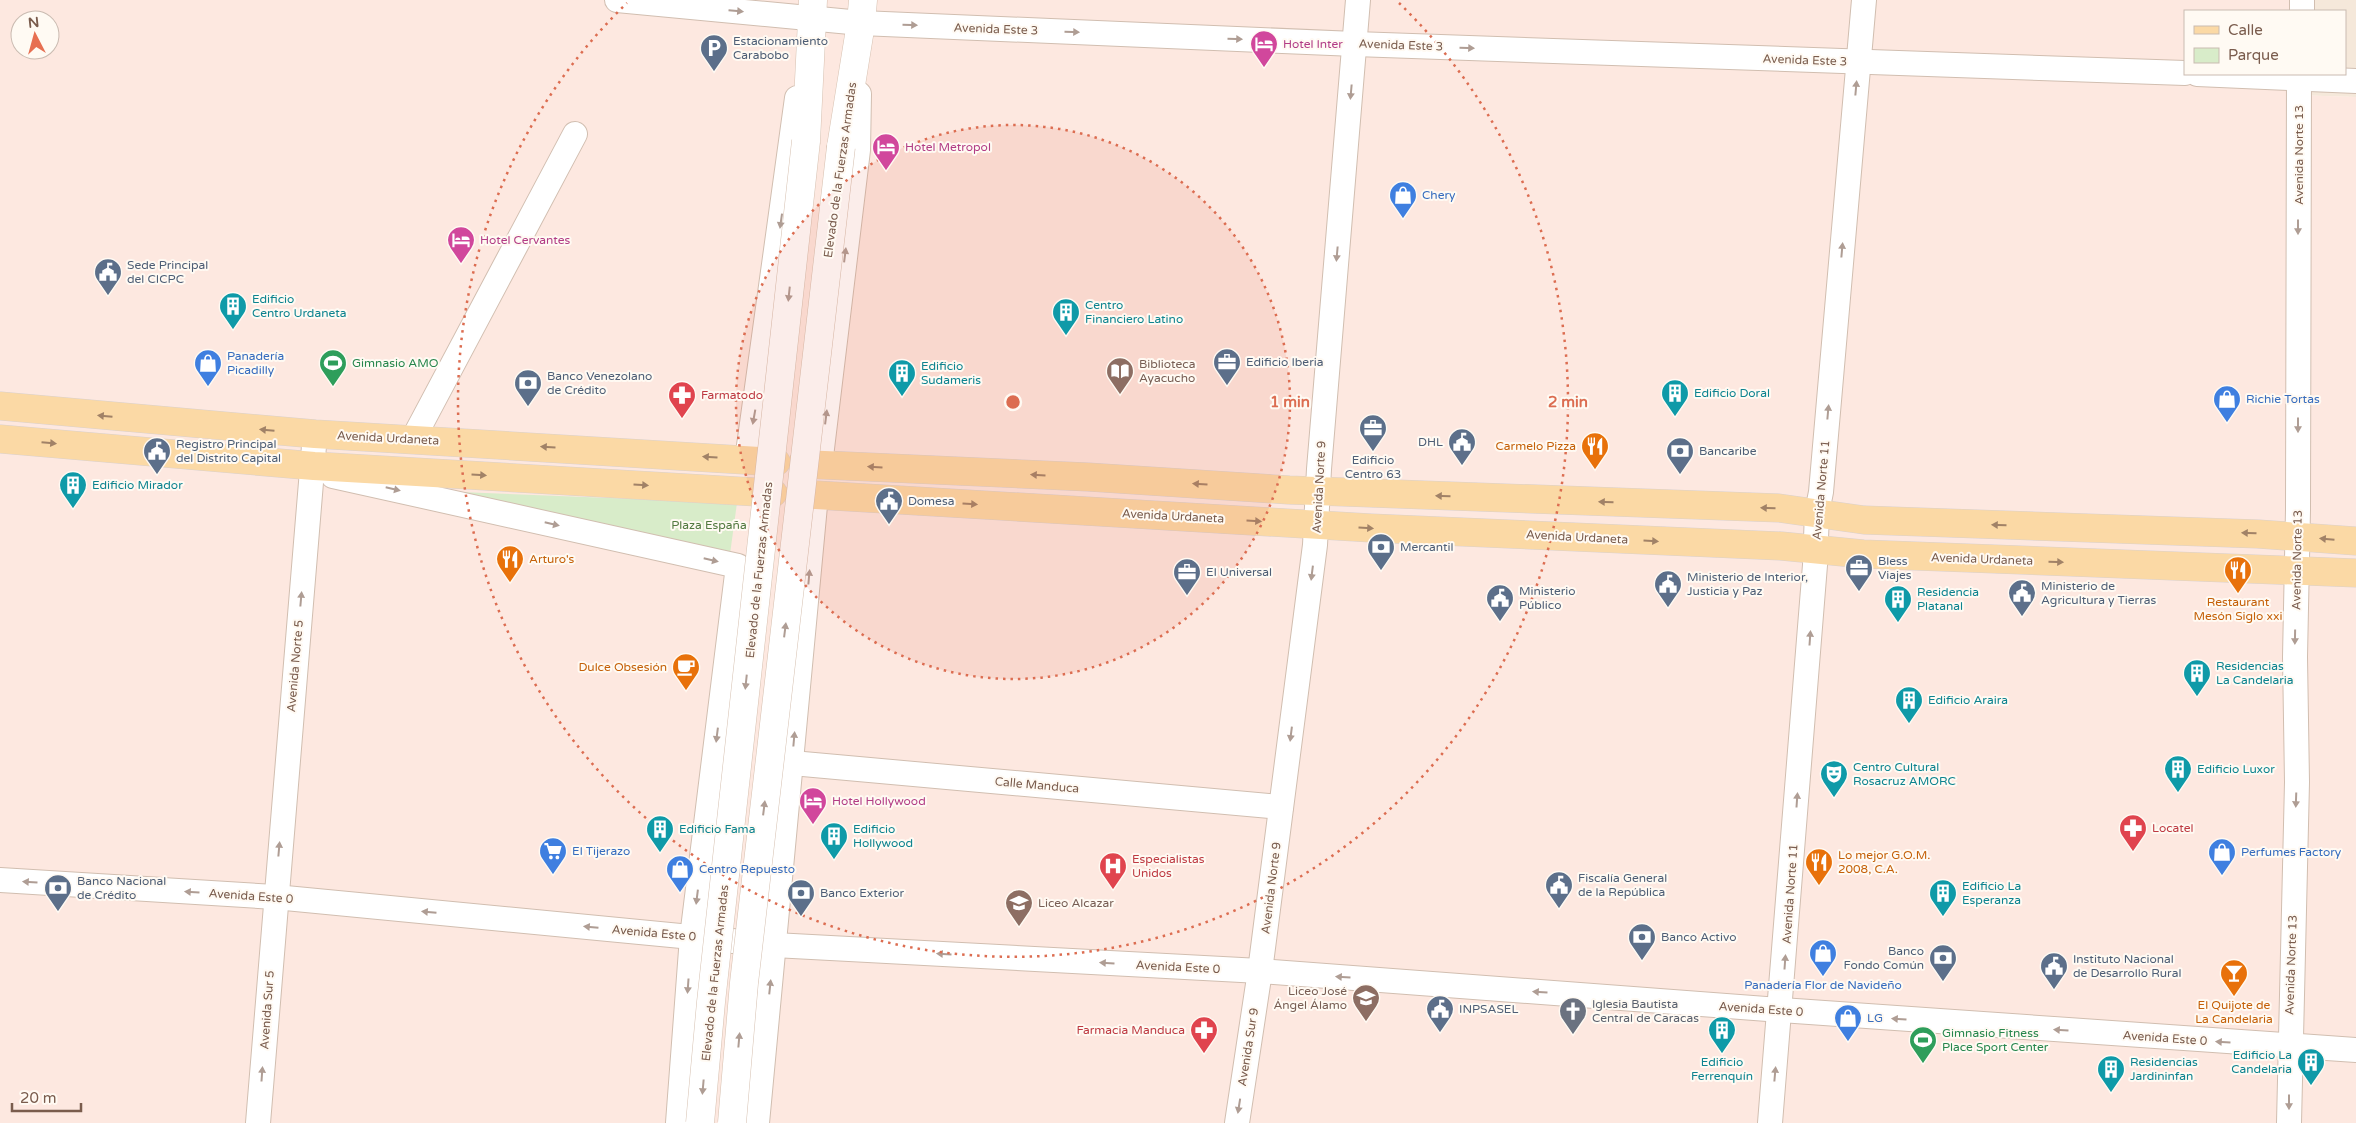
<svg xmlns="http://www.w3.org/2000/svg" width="2356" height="1123" viewBox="0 0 2356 1123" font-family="'Varela Round',sans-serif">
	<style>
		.residential { fill: #f5e8da }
		.commercial { fill: #fde8e0; fill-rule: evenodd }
		.green { fill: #d8ecc9 }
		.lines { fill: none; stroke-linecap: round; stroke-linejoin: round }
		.minor-casing { stroke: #d1beb0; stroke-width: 26 }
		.secondary-casing { stroke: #d6c0b0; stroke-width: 29 }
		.primary-casing { stroke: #dad1cd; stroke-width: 29 }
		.minor { stroke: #fff; stroke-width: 24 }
		.secondary { stroke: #fff; stroke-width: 28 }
		.primary { stroke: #fbd9a5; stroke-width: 28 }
		.secondary-bridge-casing { stroke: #d6c0b0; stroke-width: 29; stroke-linecap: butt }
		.secondary-bridge { stroke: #fff; stroke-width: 28 }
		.oneway { fill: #af9d94 }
		.oneway2 { fill: #a18267 }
		.ring { fill: none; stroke: #dc6d51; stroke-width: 2.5; stroke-dasharray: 2.5 5 }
		.labels { text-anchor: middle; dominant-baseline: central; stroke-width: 4; stroke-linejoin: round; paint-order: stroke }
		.street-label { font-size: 12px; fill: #7a5c4d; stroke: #fffaf3 }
		.service-label { font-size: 12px; fill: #4e5e75; stroke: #fffaf3; text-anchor: start }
		.hotel-label { font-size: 12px; fill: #b23c85; stroke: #fffaf3; text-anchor: start }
		.shop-label { font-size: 12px; fill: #366cbe; stroke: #fffaf3; text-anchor: start }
		.culture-label { font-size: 12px; fill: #0d838f; stroke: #fffaf3; text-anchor: start }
		.leisure-label { font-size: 12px; fill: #27864d; stroke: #fffaf3; text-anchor: start }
		.education-label { font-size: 12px; fill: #785e54; stroke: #fffaf3; text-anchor: start }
		.health-label { font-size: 12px; fill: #be3a42; stroke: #fffaf3; text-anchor: start }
		.food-label { font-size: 12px; fill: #c56008; stroke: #fffaf3; text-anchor: end }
		.park-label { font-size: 12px; fill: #537a41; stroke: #fffaf3 }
		.worship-label { font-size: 12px; fill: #5b616d; stroke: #fffaf3; text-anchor: start }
		.centre { fill: #dc6d51; stroke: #fffaf3; stroke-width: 2.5 }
		.ring-label { font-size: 15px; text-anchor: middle; font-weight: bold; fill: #dc6d51; stroke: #fffaf3; stroke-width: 4; stroke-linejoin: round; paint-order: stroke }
	</style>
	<rect width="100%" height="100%" fill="#fdf6ec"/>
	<polygon class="residential" points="2294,0 2356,0 2356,97 2294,95 2345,74 2345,11 2294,11"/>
	<path class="commercial" d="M0 0H2294V11H2185V74H2294V95L2356 97V1123H0ZM20 20H50V50H20Z"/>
	<polygon class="green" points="460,492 737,503 730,554"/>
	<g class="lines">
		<g class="minor-casing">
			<g id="minor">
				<polyline points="617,0 861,23 1355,44 2185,73"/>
				<polyline points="2302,11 2302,0"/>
				<polyline points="2197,74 2356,81"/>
				<polyline points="413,439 575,134"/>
				<polyline points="747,460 797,98"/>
				<polyline points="820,465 858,150 859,94"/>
				<polyline points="333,476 738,566 692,937 678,1123"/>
				<polyline points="792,763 1281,807"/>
				<polyline points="0,880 275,897 774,945 1260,971 1781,1010 2356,1050"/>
				<polyline points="258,1123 315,434"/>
				<polyline points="757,1123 816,495"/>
				<polyline points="1237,1123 1260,971 1315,545 1319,469 1358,0"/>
				<polyline points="1770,1123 1815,565 1817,512 1821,492 1864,0"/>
				<polyline points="2289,1123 2297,782 2295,657 2298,510 2299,74"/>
			</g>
		</g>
		<g class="secondary-casing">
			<g id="secondary">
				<polyline points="806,141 813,0"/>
				<polyline points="841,147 861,23 863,0"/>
			</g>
		</g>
		<g class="primary-casing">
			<g id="primary">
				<polyline points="0,406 315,434 776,462"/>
				<polyline points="0,439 314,466 773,493"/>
				<polyline points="802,464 1088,477 1289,490 1779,508 1864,520 2258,534 2356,541"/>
				<polyline points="799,494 1371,528 1781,546 1863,554 2356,573"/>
			</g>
		</g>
		<use href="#minor" class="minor"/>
		<use href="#secondary" class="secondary"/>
		<use href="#primary" class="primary"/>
		<g class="secondary-bridge-casing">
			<g id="secondary-bridge">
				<polyline points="700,1123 711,1002 806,141"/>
				<polyline points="732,1123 744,983 841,147"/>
			</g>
		</g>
		<use href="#secondary-bridge" class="secondary-bridge"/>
	</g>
	<defs><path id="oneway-solid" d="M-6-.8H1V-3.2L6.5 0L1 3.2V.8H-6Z" transform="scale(1.25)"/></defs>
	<g class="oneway">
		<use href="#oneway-solid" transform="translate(736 11) rotate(5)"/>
		<use href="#oneway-solid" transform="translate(910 25) rotate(2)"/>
		<use href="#oneway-solid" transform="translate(1072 32) rotate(2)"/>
		<use href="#oneway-solid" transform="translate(1235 39) rotate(2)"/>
		<use href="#oneway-solid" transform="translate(1467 48) rotate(2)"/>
		<use href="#oneway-solid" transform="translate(1856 88) rotate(-85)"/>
		<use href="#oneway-solid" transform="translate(1351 92) rotate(95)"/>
		<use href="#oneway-solid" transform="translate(781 221) rotate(98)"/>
		<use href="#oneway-solid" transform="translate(2298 227) rotate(90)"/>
		<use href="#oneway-solid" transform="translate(1842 250) rotate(-85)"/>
		<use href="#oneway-solid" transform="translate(1337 254) rotate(95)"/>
		<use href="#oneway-solid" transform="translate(845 255) rotate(-83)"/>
		<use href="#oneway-solid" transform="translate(789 294) rotate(96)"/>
		<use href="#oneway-solid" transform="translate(1828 412) rotate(-85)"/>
		<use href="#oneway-solid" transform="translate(754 417) rotate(100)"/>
		<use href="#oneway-solid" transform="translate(826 417) rotate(-83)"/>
		<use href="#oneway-solid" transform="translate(2298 425) rotate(90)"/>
		<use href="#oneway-solid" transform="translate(393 489) rotate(13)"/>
		<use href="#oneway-solid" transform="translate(552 524) rotate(13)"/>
		<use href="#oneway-solid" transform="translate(711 560) rotate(13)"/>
		<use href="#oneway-solid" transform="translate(1312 573) rotate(97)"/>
		<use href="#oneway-solid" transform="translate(809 577) rotate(-85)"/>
		<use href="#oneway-solid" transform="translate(301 599) rotate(-85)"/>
		<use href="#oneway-solid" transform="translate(785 630) rotate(-83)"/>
		<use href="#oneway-solid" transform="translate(2295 637) rotate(91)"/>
		<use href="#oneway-solid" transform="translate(1810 638) rotate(-86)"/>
		<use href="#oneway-solid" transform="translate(746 682) rotate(96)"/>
		<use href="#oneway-solid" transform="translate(1291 734) rotate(97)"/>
		<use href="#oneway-solid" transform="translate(717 735) rotate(97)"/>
		<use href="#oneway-solid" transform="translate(794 739) rotate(-85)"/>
		<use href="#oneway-solid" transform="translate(1797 800) rotate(-86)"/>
		<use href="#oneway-solid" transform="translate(2296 800) rotate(92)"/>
		<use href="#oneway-solid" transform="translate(764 808) rotate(-83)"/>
		<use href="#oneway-solid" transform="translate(279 849) rotate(-85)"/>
		<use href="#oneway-solid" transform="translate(30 882) rotate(-176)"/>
		<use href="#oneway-solid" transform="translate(192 892) rotate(-176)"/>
		<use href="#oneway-solid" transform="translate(697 897) rotate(97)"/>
		<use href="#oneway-solid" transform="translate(429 912) rotate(-175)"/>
		<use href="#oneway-solid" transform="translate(591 927) rotate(-175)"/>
		<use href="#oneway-solid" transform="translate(944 954) rotate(-177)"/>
		<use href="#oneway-solid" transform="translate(1785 962) rotate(-86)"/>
		<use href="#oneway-solid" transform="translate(1107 963) rotate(-177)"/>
		<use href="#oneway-solid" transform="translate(1343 977) rotate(-176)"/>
		<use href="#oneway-solid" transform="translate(688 986) rotate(94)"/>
		<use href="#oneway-solid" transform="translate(770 987) rotate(-84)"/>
		<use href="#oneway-solid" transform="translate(1540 992) rotate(-176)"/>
		<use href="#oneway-solid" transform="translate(1899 1019) rotate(-176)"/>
		<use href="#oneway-solid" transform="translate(2061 1030) rotate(-176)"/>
		<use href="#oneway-solid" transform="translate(739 1040) rotate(-85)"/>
		<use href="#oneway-solid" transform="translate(2223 1042) rotate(-176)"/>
		<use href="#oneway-solid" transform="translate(262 1074) rotate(-86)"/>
		<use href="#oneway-solid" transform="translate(1775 1074) rotate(-85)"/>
		<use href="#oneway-solid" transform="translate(703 1087) rotate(95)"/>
		<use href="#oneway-solid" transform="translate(2289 1102) rotate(90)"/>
		<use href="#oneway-solid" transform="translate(1239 1106) rotate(99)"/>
	</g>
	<g class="oneway2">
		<use href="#oneway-solid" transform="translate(105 416) rotate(-175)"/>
		<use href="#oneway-solid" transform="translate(267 430) rotate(-175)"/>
		<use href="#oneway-solid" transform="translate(49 443) rotate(5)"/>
		<use href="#oneway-solid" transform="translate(548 447) rotate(-177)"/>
		<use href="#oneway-solid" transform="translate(710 457) rotate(-176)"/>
		<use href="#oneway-solid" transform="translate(875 467) rotate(-177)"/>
		<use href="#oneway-solid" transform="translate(479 475) rotate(4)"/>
		<use href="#oneway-solid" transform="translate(1038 475) rotate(-177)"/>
		<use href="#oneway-solid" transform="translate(1200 484) rotate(-176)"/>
		<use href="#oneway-solid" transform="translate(641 485) rotate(4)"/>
		<use href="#oneway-solid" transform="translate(1443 496) rotate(-178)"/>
		<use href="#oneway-solid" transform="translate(1606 502) rotate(-178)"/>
		<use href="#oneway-solid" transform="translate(970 504) rotate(3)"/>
		<use href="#oneway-solid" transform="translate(1768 508) rotate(-178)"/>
		<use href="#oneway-solid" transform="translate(1254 521) rotate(3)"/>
		<use href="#oneway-solid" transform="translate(1999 525) rotate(-178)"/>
		<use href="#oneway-solid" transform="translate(1366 528) rotate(3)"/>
		<use href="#oneway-solid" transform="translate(2249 533) rotate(-178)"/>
		<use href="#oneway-solid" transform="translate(2327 539) rotate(-175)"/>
		<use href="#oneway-solid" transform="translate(1651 541) rotate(3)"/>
		<use href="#oneway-solid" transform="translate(2056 562) rotate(2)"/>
	</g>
	<circle cx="1013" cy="402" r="277" fill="#dc6d51" fill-opacity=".12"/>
	<g class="ring">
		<circle cx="1013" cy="402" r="277"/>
		<path d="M1399 3A555 555 0 1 1 627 3"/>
	</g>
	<defs>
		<g id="hotel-pin" transform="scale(1.4375)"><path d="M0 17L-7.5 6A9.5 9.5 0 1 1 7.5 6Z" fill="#d1479c" stroke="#fffaf3"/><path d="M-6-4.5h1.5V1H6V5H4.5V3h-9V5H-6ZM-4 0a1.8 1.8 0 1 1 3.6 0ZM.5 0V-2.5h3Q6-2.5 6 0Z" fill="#fff"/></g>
		<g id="parking-pin" transform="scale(1.4375)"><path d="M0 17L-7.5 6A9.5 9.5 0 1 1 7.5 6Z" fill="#5c6f8a" stroke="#fffaf3"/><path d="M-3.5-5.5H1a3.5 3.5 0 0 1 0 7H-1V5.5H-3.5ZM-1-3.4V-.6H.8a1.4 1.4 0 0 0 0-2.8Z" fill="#fff"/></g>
		<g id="shop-pin" transform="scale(1.4375)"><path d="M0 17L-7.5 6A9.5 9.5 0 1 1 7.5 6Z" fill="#3f7fe0" stroke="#fffaf3"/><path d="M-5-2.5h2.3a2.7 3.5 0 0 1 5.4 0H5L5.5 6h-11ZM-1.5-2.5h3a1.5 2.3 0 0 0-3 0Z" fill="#fff"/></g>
		<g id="civic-pin" transform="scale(1.4375)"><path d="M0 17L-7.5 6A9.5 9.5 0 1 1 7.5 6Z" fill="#5c6f8a" stroke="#fffaf3"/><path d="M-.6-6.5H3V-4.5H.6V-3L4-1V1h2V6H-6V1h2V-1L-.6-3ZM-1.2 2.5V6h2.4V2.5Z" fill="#fff"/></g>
		<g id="building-pin" transform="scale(1.4375)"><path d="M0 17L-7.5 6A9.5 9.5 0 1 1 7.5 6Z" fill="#0f9aa8" stroke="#fffaf3"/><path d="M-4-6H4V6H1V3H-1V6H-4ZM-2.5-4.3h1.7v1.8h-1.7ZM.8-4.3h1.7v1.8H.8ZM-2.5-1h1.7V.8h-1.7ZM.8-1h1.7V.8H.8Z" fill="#fff"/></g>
		<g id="office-pin" transform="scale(1.4375)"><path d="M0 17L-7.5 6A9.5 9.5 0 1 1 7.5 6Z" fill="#5c6f8a" stroke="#fffaf3"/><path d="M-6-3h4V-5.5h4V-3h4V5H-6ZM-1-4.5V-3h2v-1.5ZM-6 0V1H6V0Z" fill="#fff"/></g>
		<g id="stadium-pin" transform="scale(1.4375)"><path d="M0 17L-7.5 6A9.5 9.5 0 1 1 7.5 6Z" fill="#2e9e5b" stroke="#fffaf3"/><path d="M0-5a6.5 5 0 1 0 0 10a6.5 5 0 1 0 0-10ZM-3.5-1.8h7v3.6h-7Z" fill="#fff"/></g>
		<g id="library-pin" transform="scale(1.4375)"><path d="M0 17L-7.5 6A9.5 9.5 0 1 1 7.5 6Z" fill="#8d6e63" stroke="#fffaf3"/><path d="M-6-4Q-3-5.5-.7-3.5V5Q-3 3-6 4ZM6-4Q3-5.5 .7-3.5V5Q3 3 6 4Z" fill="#fff"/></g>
		<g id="bank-pin" transform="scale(1.4375)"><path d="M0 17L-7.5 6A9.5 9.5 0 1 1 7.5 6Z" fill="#5c6f8a" stroke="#fffaf3"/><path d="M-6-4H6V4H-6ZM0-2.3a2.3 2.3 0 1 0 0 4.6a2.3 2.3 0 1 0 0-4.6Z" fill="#fff"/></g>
		<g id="pharmacy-pin" transform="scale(1.4375)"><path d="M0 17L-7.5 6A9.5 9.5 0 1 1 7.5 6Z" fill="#e0444e" stroke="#fffaf3"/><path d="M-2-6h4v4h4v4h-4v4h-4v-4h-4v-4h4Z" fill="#fff"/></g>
		<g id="restaurant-pin" transform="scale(1.4375)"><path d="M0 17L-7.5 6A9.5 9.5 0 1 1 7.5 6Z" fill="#e8710a" stroke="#fffaf3"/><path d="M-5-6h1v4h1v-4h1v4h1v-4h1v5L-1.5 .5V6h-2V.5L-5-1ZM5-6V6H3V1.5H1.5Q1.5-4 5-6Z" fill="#fff"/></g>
		<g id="cafe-pin" transform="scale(1.4375)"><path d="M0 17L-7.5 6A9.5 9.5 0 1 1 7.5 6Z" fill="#e8710a" stroke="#fffaf3"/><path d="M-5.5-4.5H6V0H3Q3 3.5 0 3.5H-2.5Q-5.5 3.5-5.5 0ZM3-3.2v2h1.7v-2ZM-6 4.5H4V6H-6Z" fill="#fff"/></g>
		<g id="theatre-pin" transform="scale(1.4375)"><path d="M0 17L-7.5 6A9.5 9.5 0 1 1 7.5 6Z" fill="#0f9aa8" stroke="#fffaf3"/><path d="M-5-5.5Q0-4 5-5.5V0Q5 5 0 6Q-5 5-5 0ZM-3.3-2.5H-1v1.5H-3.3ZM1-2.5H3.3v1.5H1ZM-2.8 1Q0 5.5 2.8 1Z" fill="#fff"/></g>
		<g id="supermarket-pin" transform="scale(1.4375)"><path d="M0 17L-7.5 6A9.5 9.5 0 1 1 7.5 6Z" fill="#3f7fe0" stroke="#fffaf3"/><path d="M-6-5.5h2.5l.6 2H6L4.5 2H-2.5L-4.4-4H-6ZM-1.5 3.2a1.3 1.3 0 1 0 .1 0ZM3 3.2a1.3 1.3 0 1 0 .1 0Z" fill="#fff"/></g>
		<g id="hospital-pin" transform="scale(1.4375)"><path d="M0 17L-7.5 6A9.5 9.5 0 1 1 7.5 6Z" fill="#e0444e" stroke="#fffaf3"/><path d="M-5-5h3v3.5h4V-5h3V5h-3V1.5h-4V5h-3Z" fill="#fff"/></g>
		<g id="school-pin" transform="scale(1.4375)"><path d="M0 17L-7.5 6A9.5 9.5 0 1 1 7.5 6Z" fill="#8d6e63" stroke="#fffaf3"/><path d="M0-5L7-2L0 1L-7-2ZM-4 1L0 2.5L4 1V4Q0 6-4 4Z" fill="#fff"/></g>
		<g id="bar-pin" transform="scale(1.4375)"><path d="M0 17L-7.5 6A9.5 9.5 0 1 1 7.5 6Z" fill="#e8710a" stroke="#fffaf3"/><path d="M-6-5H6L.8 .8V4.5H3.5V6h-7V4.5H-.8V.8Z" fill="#fff"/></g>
		<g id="church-pin" transform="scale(1.4375)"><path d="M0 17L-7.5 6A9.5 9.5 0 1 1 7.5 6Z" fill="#6b7280" stroke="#fffaf3"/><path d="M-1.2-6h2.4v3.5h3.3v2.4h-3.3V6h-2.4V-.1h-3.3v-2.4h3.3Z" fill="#fff"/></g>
	</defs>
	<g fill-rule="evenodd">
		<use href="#hotel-pin" x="1264" y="44"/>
		<use href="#parking-pin" x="714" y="48"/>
		<use href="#hotel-pin" x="886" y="147"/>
		<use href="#shop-pin" x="1403" y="195"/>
		<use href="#hotel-pin" x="461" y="240"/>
		<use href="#civic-pin" x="108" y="272"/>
		<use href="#building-pin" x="233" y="306"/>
		<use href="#building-pin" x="1066" y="312"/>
		<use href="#office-pin" x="1227" y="362"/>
		<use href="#shop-pin" x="208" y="363"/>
		<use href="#stadium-pin" x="333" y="363"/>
		<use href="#library-pin" x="1120" y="371"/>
		<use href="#building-pin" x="902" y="373"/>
		<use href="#bank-pin" x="528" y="383"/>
		<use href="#building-pin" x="1675" y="393"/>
		<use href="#pharmacy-pin" x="682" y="395"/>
		<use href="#shop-pin" x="2227" y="399"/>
		<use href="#office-pin" x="1373" y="428"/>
		<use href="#civic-pin" x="1462" y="442"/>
		<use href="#restaurant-pin" x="1595" y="446"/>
		<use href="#civic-pin" x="157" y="451"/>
		<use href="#bank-pin" x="1680" y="451"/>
		<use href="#building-pin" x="73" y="485"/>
		<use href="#civic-pin" x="889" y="501"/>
		<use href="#bank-pin" x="1381" y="547"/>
		<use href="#restaurant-pin" x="510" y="559"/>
		<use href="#office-pin" x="1859" y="568"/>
		<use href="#restaurant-pin" x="2238" y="570"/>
		<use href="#office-pin" x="1187" y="572"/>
		<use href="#civic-pin" x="1668" y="584"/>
		<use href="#civic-pin" x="2022" y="593"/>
		<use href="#civic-pin" x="1500" y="598"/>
		<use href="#building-pin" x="1898" y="599"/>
		<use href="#cafe-pin" x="686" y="667"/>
		<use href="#building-pin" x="2197" y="673"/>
		<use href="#building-pin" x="1909" y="700"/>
		<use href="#building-pin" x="2178" y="769"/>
		<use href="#theatre-pin" x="1834" y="774"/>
		<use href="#hotel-pin" x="813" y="801"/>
		<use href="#pharmacy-pin" x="2133" y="828"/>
		<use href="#building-pin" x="660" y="829"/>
		<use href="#building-pin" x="834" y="836"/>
		<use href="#supermarket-pin" x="553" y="851"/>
		<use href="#shop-pin" x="2222" y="852"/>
		<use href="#restaurant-pin" x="1819" y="862"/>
		<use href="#hospital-pin" x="1113" y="866"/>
		<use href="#shop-pin" x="680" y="869"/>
		<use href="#civic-pin" x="1559" y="885"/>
		<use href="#bank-pin" x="58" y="888"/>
		<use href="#bank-pin" x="801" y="893"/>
		<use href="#building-pin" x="1943" y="893"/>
		<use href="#school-pin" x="1019" y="903"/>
		<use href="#bank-pin" x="1642" y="937"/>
		<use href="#shop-pin" x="1823" y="953"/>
		<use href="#bank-pin" x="1943" y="958"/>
		<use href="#civic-pin" x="2054" y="966"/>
		<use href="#bar-pin" x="2234" y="973"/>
		<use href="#school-pin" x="1366" y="998"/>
		<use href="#civic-pin" x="1440" y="1009"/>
		<use href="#church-pin" x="1573" y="1011"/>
		<use href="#shop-pin" x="1848" y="1018"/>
		<use href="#pharmacy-pin" x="1204" y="1030"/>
		<use href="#building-pin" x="1722" y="1030"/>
		<use href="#stadium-pin" x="1923" y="1040"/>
		<use href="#building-pin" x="2311" y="1062"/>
		<use href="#building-pin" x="2111" y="1069"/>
	</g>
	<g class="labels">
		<g class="street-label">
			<text transform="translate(996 29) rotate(2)">Avenida Este 3</text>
			<text transform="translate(1401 45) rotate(2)">Avenida Este 3</text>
			<text transform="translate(1805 60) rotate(2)">Avenida Este 3</text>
			<text transform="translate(2299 155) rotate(-90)">Avenida Norte 13</text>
			<text transform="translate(840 170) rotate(-82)">Elevado de la Fuerzas Armadas</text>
			<text transform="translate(388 438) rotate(3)">Avenida Urdaneta</text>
			<text transform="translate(1319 487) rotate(-87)">Avenida Norte 9</text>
			<text transform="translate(1821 490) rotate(-85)">Avenida Norte 11</text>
			<text transform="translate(1173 516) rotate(3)">Avenida Urdaneta</text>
			<text transform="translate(1577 537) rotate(3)">Avenida Urdaneta</text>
			<text transform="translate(1982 559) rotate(2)">Avenida Urdaneta</text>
			<text transform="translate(2297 560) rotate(-89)">Avenida Norte 13</text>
			<text transform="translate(759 570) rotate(-84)">Elevado de la Fuerzas Armadas</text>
			<text transform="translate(295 666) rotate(-85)">Avenida Norte 5</text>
			<text transform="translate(1037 785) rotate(5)">Calle Manduca</text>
			<text transform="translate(1271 888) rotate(-83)">Avenida Norte 9</text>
			<text transform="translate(1790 894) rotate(-86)">Avenida Norte 11</text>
			<text transform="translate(251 896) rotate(4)">Avenida Este 0</text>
			<text transform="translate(654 933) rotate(5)">Avenida Este 0</text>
			<text transform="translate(2291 965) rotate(-88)">Avenida Norte 13</text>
			<text transform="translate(1178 967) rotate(3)">Avenida Este 0</text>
			<text transform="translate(715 973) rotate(-84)">Elevado de la Fuerzas Armadas</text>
			<text transform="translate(1761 1009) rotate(4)">Avenida Este 0</text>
			<text transform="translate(267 1010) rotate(-86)">Avenida Sur 5</text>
			<text transform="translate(2165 1038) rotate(4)">Avenida Este 0</text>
			<text transform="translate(1248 1047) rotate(-81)">Avenida Sur 9</text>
		</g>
		<g class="service-label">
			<text x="733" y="41">Estacionamiento<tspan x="733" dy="14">Carabobo</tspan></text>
			<text x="127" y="265">Sede Principal<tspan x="127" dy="14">del CICPC</tspan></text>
			<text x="1246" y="362">Edificio Iberia</text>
			<text x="547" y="376">Banco Venezolano<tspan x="547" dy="14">de Crédito</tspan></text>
			<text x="1443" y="442" text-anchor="end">DHL</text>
			<text x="176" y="444">Registro Principal<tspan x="176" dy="14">del Distrito Capital</tspan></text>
			<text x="1699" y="451">Bancaribe</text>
			<text x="1373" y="460" text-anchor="middle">Edificio<tspan x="1373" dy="14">Centro 63</tspan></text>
			<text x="908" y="501">Domesa</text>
			<text x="1400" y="547">Mercantil</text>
			<text x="1878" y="561">Bless<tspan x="1878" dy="14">Viajes</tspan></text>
			<text x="1206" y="572">El Universal</text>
			<text x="1687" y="577">Ministerio de Interior,<tspan x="1687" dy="14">Justicia y Paz</tspan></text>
			<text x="2041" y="586">Ministerio de<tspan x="2041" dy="14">Agricultura y Tierras</tspan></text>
			<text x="1519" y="591">Ministerio<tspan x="1519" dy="14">Público</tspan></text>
			<text x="1578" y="878">Fiscalía General<tspan x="1578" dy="14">de la República</tspan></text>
			<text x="77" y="881">Banco Nacional<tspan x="77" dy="14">de Crédito</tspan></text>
			<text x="820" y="893">Banco Exterior</text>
			<text x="1661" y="937">Banco Activo</text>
			<text x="1924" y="951" text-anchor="end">Banco<tspan x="1924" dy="14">Fondo Común</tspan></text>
			<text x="2073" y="959">Instituto Nacional<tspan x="2073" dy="14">de Desarrollo Rural</tspan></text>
			<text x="1459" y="1009">INPSASEL</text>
		</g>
		<g class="hotel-label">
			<text x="1283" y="44">Hotel Inter</text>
			<text x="905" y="147">Hotel Metropol</text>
			<text x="480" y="240">Hotel Cervantes</text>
			<text x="832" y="801">Hotel Hollywood</text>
		</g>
		<g class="shop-label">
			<text x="1422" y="195">Chery</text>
			<text x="227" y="356">Panadería<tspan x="227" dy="14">Picadilly</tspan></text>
			<text x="2246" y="399">Richie Tortas</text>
			<text x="572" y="851">El Tijerazo</text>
			<text x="2241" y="852">Perfumes Factory</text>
			<text x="699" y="869">Centro Repuesto</text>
			<text x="1823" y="985" text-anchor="middle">Panadería Flor de Navideño</text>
			<text x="1867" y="1018">LG</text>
		</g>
		<g class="culture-label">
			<text x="252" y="299">Edificio<tspan x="252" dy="14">Centro Urdaneta</tspan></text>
			<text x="1085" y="305">Centro<tspan x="1085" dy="14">Financiero Latino</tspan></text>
			<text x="921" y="366">Edificio<tspan x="921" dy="14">Sudameris</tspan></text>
			<text x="1694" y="393">Edificio Doral</text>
			<text x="92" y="485">Edificio Mirador</text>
			<text x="1917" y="592">Residencia<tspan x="1917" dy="14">Platanal</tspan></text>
			<text x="2216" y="666">Residencias<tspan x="2216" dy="14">La Candelaria</tspan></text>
			<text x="1928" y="700">Edificio Araira</text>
			<text x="1853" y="767">Centro Cultural<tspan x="1853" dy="14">Rosacruz AMORC</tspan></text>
			<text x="2197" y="769">Edificio Luxor</text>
			<text x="679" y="829">Edificio Fama</text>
			<text x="853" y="829">Edificio<tspan x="853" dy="14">Hollywood</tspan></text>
			<text x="1962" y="886">Edificio La<tspan x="1962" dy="14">Esperanza</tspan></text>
			<text x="2292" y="1055" text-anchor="end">Edificio La<tspan x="2292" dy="14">Candelaria</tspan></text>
			<text x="1722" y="1062" text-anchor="middle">Edificio<tspan x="1722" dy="14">Ferrenquín</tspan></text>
			<text x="2130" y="1062">Residencias<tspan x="2130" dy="14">Jardininfan</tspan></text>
		</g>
		<g class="leisure-label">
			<text x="352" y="363">Gimnasio AMO</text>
			<text x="1942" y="1033">Gimnasio Fitness<tspan x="1942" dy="14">Place Sport Center</tspan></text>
		</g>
		<g class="education-label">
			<text x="1139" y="364">Biblioteca<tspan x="1139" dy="14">Ayacucho</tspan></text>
			<text x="1038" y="903">Liceo Alcazar</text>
			<text x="1347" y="991" text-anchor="end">Liceo José<tspan x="1347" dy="14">Ángel Álamo</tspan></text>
		</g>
		<g class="health-label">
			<text x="701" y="395">Farmatodo</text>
			<text x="2152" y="828">Locatel</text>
			<text x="1132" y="859">Especialistas<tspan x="1132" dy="14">Unidos</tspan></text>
			<text x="1185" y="1030" text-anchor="end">Farmacia Manduca</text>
		</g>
		<g class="food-label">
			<text x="1576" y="446">Carmelo Pizza</text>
			<text x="529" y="559" text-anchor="start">Arturo's</text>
			<text x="2238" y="602" text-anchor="middle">Restaurant<tspan x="2238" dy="14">Mesón Siglo xxi</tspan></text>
			<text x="667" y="667">Dulce Obsesión</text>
			<text x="1838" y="855" text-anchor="start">Lo mejor G.O.M.<tspan x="1838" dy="14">2008, C.A.</tspan></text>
			<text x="2234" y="1005" text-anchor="middle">El Quijote de<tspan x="2234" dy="14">La Candelaria</tspan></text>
		</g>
		<g class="park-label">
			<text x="709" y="525">Plaza España</text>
		</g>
		<g class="worship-label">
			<text x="1592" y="1004">Iglesia Bautista<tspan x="1592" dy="14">Central de Caracas</tspan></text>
		</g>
	</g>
	<circle cx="1013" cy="402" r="8" class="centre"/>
	<g class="ring-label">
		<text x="1290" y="407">1 min</text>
		<text x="1568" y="407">2 min</text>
	</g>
	<rect x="2184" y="10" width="162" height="65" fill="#fffaf3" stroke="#cabbb1"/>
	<rect x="2194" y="26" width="25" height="8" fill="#fbd9a5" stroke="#cabbb1"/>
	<text x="2228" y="35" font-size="15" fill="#7a5c4d">Calle</text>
	<rect x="2194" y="48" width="25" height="15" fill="#d8ecc9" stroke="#cabbb1"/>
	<text x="2228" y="60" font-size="15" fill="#7a5c4d">Parque</text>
	<g transform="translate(35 35) rotate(354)"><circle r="24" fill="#fffaf3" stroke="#cabbb1"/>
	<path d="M0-4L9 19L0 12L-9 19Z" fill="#e76f51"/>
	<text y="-8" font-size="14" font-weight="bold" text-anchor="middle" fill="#7a5c4d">N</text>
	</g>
	<path d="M12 1103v8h69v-8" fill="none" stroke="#7a5c4d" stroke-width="2.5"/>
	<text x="20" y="1103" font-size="15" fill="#7a5c4d" stroke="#fffaf3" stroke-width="4" paint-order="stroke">20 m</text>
</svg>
